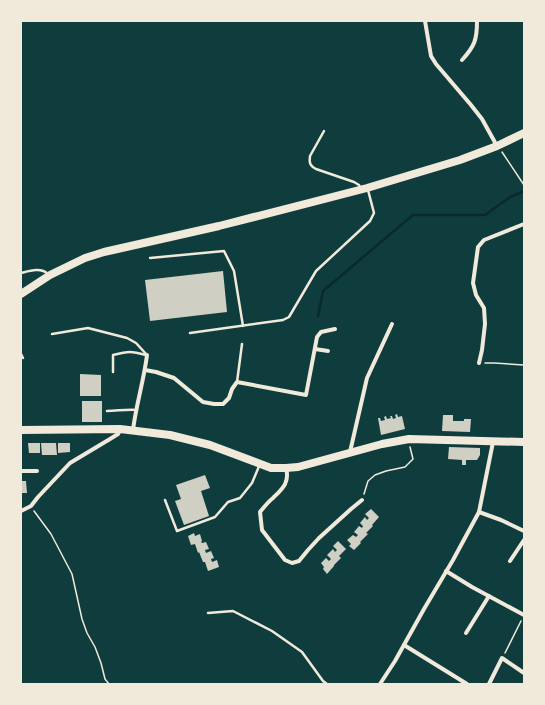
<svg xmlns="http://www.w3.org/2000/svg" width="545" height="705" viewBox="0 0 545 705" font-family="Montserrat,sans-serif">
	<style>
		.lines { fill: none; stroke-linecap: round; stroke-linejoin: round }
		.stream { stroke: #0a2a2b; stroke-width: 2.5 }
		.building { fill: #cfcfc3 }
		.path { stroke: #f1e9da; stroke-width: 1.5 }
		.service { stroke: #f1e9da; stroke-width: 2.5 }
		.minor { stroke: #f1e9da; stroke-width: 4 }
		.primary { stroke: #f1e9da; stroke-width: 8 }
	</style>
	<rect width="100%" height="100%" fill="#0f3d3e"/>
	<g class="lines">
		<polyline class="stream" points="318,316 323,291 413,215 485,215 510,197 524,191"/>
	</g>
	<g class="building">
		<polygon points="223,271 227,312 150,321 145,280"/>
		<polygon points="80,374 101,375 101,396 80,396"/>
		<rect x="82" y="401" width="20" height="21"/>
		<polygon points="397,414 398,417 402,416 405,429 381,435 378,418 380,418 381,421 385,420 384,417 386,416 387,419 391,418 390,416 392,416 393,419 396,418 395,415"/>
		<polygon points="443,415 453,415 453,421 464,421 464,419 471,419 470,432 442,431"/>
		<polygon points="28,443 40,443 40,453 29,453"/>
		<polygon points="41,443 56,443 57,455 42,455"/>
		<polygon points="58,443 70,443 70,452 58,453"/>
		<polygon points="449,447 480,448 480,455 477,460 466,460 466,465 462,465 462,460 448,459"/>
		<polygon points="205,475 210,488 201,491 209,516 184,525 175,501 181,499 176,485"/>
		<polygon points="21,481 26,481 27,493 21,493"/>
		<polygon points="371,509 379,517 372,525 373,526 366,533 368,534 360,542 361,543 354,550 349,546 351,544 347,540 353,535 356,537 358,535 354,532 359,526 362,528 363,526 360,523 365,517 367,520 369,518 365,514"/>
		<polygon points="194,533 195,536 200,534 202,541 201,542 202,543 206,542 209,549 205,550 206,553 211,551 214,558 211,559 212,562 217,560 219,567 208,571 205,562 203,562 199,552 198,553 195,544 191,545 188,536"/>
		<polygon points="338,541 346,549 339,556 341,558 334,565 334,566 327,574 323,569 324,567 321,563 326,558 329,561 331,559 327,555 333,549 335,552 337,550 333,546"/>
	</g>
	<g class="lines">
		<g class="path">
			<polyline points="502,152 524,185"/>
			<polyline points="485,363 494,363 524,365"/>
			<polyline points="364,494 368,481 375,475 386,471 405,467 413,459 410,447"/>
			<polyline points="34,511 51,534 72,574 82,619 87,633 95,647 101,663 105,679 109,684"/>
			<polyline points="505,653 521,621"/>
		</g>
		<g class="service">
			<path d="M324 131 310 156C309 163 310 166 316 169L354 182 359 185 361 189"/>
			<polyline points="150,258 224,251 234,271 243,326"/>
			<path d="M21 273C29 271 41 267 48 274"/>
			<polyline points="190,333 283,320 289,317 316,271 370,221 374,213 368,190"/>
			<polyline points="52,334 88,328 127,338 136,343 147,355"/>
			<polyline points="21,354 23,358"/>
			<path d="M113 372V355C129 351 131 351 146 355"/>
			<polyline points="237,382 242,344"/>
			<path d="M107 411C117 411 127 409 137 410"/>
			<polyline points="165,500 177,531 215,517 228,502 240,498 252,483 260,464"/>
			<polyline points="208,613 233,611 272,631 302,652 323,681 327,684"/>
		</g>
		<g class="minor">
			<polyline points="425,21 431,56 436,64 471,105 482,119 497,146"/>
			<path d="M462 60C475 46 477 39 477 21"/>
			<polyline points="315,349 328,351"/>
			<polyline points="479,363 482,350 485,324 484,308 476,295 473,283 478,247 484,240 524,224"/>
			<polyline points="145,370 156,372 174,378 203,402 214,404 223,404 229,398 232,389 237,382 306,395 317,337 321,332 335,329"/>
			<path d="M133 430C136 405 144 380 147 355"/>
			<polyline points="350,452 367,378 392,324"/>
			<path d="M286 468C290 483 282 489 273 498 268 502 264 507 260 512L262 530 285 560 292 563 299 561 308 550 319 538 351 509 362 500"/>
			<polyline points="21,471 37,471"/>
			<polyline points="21,511 31,506 38,497 70,463 110,439 118,434 120,430"/>
			<polyline points="479,512 501,520 524,531"/>
			<polyline points="510,561 524,540"/>
			<polyline points="446,571 472,587 524,615"/>
			<polyline points="466,633 489,596"/>
			<polyline points="404,645 467,684"/>
			<polyline points="380,684 395,661 424,609 453,560 479,512 493,442"/>
			<polyline points="489,684 502,658 524,673"/>
		</g>
		<g class="primary">
			<polyline points="21,294 50,275 85,258 104,252 219,226 367,188 460,160 497,146 524,133"/>
			<polyline points="21,430 120,429 170,435 210,445 271,468 286,468 298,467 382,444 409,439 524,442"/>
		</g>
	</g>
	<rect width="545" height="705" fill="none" stroke="#f1e9da" stroke-width="44"/>
</svg>
